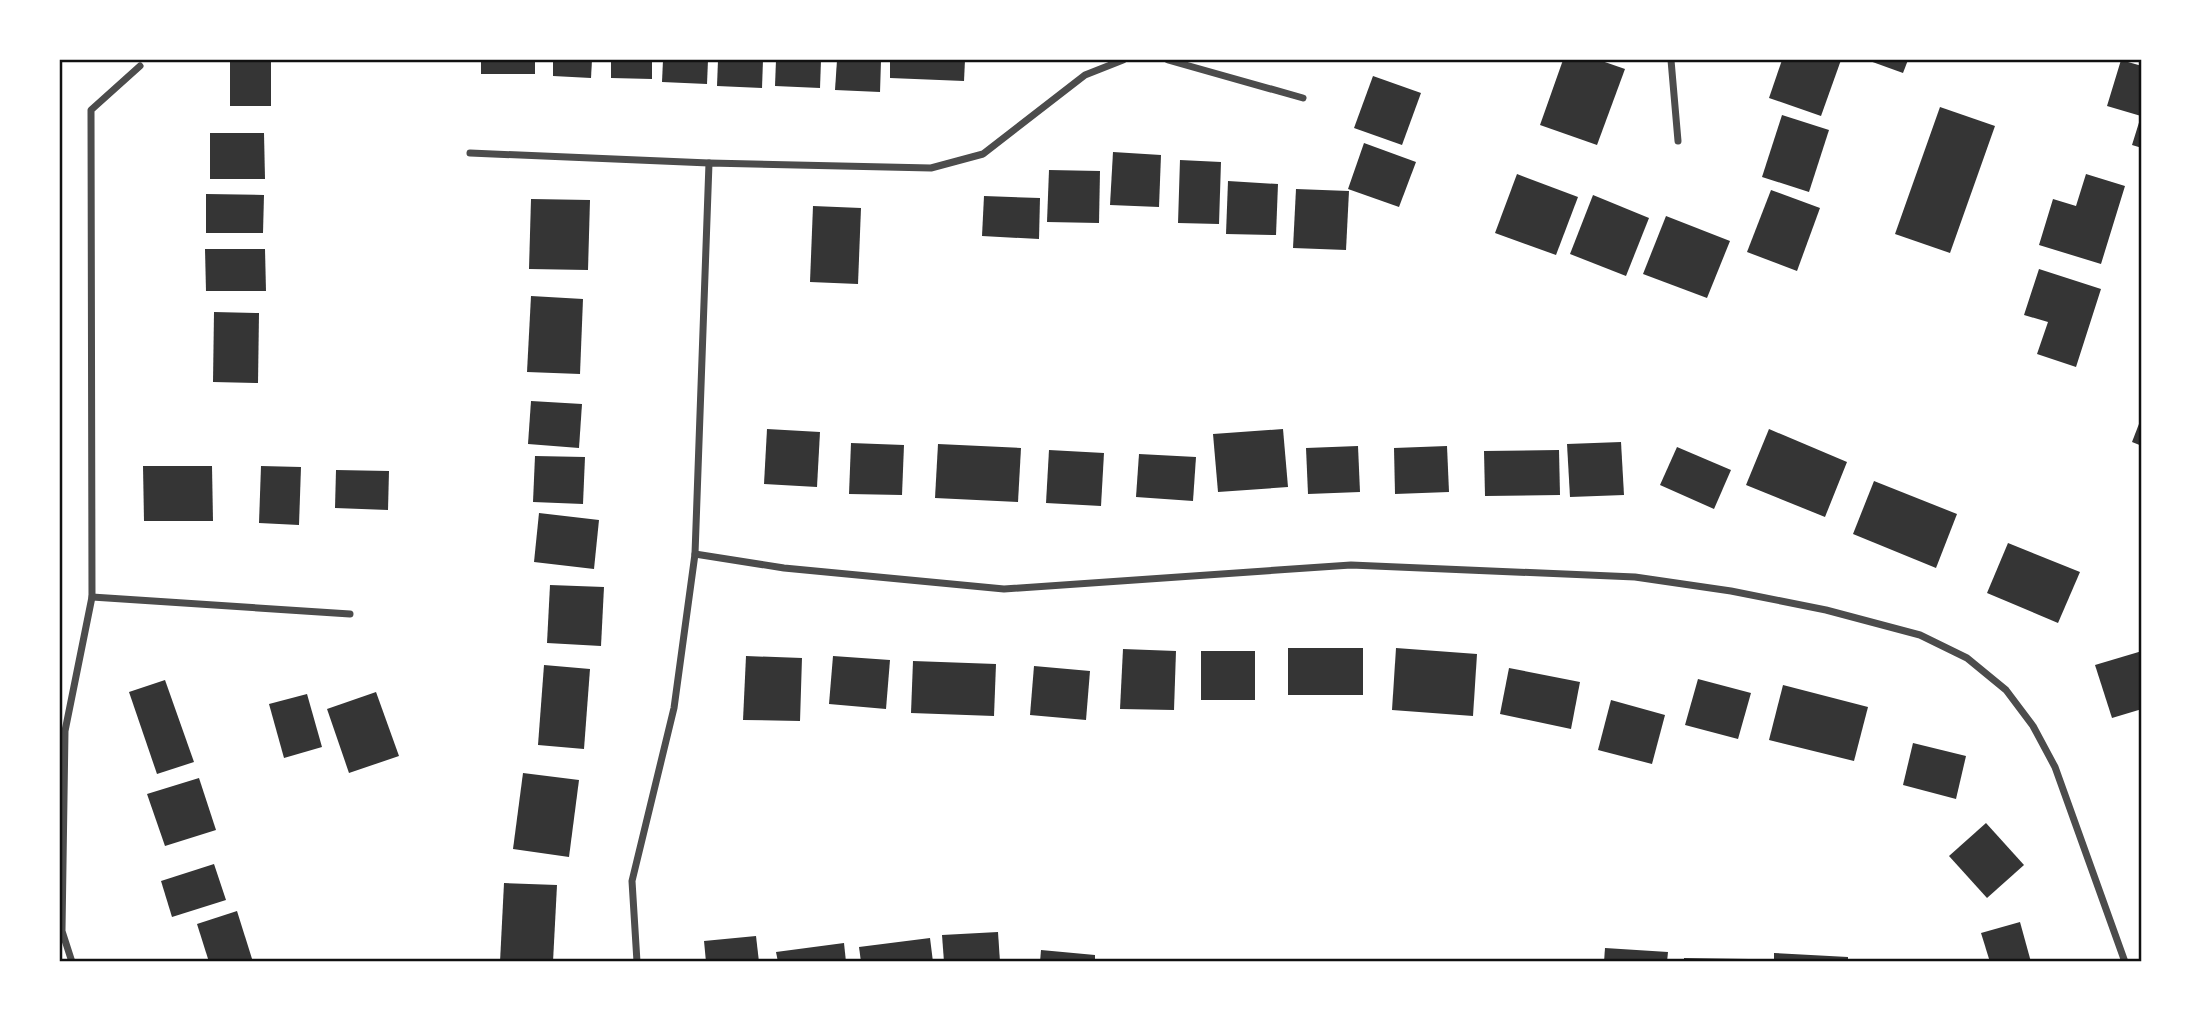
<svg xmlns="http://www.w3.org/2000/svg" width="2201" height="1021" viewBox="0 0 2201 1021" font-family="'Libre Baskerville',serif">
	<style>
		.building { fill: #353535 }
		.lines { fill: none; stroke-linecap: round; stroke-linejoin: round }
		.minor { stroke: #4c4c4c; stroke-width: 7 }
		.neatline { fill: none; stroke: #111; stroke-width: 2.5 }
	</style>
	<rect width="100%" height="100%" fill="#fff"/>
	<g class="building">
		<rect x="230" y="60" width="41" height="46"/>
		<rect x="481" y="60" width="54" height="14"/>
		<polygon points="553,60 592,60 591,78 553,76"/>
		<polygon points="611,60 652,60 652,79 611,78"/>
		<polygon points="663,60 708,60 707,84 662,82"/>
		<polygon points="718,60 763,60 762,88 717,86"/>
		<polygon points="776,60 821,60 820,88 775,86"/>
		<polygon points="837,60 881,60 880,92 835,90"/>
		<polygon points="890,60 965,60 964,81 890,78"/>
		<polygon points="1563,60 1599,60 1625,69 1597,145 1540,125"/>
		<polygon points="1782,60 1841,60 1821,116 1769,98"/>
		<polygon points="1867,60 1908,60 1903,73"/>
		<polygon points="2121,60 2142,66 2142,148 2132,145 2141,116 2107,106"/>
		<polygon points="1373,76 1421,93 1402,145 1354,128"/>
		<polygon points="1940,107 1995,126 1950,253 1895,234"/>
		<polygon points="1782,115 1829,130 1809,192 1762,177"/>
		<polygon points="210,133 264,133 265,179 210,179"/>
		<polygon points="1364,143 1416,162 1399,207 1348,189"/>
		<polygon points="1113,152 1161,155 1159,207 1110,205"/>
		<polygon points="1180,160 1221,162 1219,224 1178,223"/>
		<polygon points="1049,170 1100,171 1099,223 1047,222"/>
		<polygon points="1517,174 1578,197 1556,255 1495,233"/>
		<polygon points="2086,174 2125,186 2101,264 2039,245 2053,199 2076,206"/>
		<polygon points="1228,181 1278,184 1276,235 1226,234"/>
		<polygon points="1296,189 1349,191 1346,250 1293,248"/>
		<polygon points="1771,190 1820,208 1797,271 1747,252"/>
		<polygon points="206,194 264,195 263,233 206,233"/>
		<polygon points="1593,195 1649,218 1626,276 1570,254"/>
		<polygon points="984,196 1040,198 1039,239 982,236"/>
		<polygon points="531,199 590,200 588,270 529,269"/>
		<polygon points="813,206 861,208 858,284 810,282"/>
		<polygon points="1666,216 1730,241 1707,298 1643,274"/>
		<polygon points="205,249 265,249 266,291 206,291"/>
		<polygon points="2039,269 2101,289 2076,367 2037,354 2048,322 2024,315"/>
		<polygon points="531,296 583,299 580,374 527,372"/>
		<polygon points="214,312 259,313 258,383 213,382"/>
		<polygon points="531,401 582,404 579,448 528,444"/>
		<polygon points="2142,416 2142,446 2132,442"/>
		<polygon points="767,429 820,432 817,487 764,484"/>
		<polygon points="1283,429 1288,487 1218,492 1213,434"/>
		<polygon points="1769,429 1847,462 1825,517 1746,485"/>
		<polygon points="1621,442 1624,495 1570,497 1567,444"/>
		<polygon points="851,443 904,445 902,495 849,494"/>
		<polygon points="938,444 1021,448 1018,502 935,498"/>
		<polygon points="1358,446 1360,492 1308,494 1306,448"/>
		<polygon points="1447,446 1449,492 1395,494 1394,448"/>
		<polygon points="1677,447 1731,470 1714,509 1660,485"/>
		<polygon points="1049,450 1104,453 1101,506 1046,503"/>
		<polygon points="1559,450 1560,495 1485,496 1484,451"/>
		<polygon points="1139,454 1196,457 1193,501 1136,497"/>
		<polygon points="535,456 585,457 583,504 533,502"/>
		<polygon points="143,466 212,466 213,521 144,521"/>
		<polygon points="261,466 301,467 299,525 259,523"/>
		<polygon points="336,470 389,471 388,510 335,508"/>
		<polygon points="1874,481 1957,514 1936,568 1853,534"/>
		<polygon points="539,513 599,520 594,569 534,562"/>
		<polygon points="2008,543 2080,572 2058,623 1987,593"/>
		<polygon points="550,585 604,587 601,646 547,643"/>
		<rect x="1288" y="648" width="75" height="47"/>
		<polygon points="1396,648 1477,654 1473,716 1392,710"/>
		<polygon points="1123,649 1176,651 1174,710 1120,709"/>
		<rect x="1201" y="651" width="54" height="49"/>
		<polygon points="2142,651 2142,709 2112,718 2095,665"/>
		<polygon points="746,656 802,658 800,721 743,720"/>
		<polygon points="833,656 890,660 886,709 829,704"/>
		<polygon points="913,661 996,664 994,716 911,713"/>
		<polygon points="544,665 590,669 584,749 538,745"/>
		<polygon points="1034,666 1090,671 1086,720 1030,715"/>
		<polygon points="1509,668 1580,682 1571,729 1500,714"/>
		<polygon points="1698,679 1751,693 1738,739 1685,725"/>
		<polygon points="165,680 194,762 157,774 129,692"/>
		<polygon points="1783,685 1868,707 1854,761 1769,740"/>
		<polygon points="376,692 399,756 349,773 327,709"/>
		<polygon points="307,694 322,747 284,758 269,704"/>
		<polygon points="1611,700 1665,715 1652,764 1598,750"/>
		<polygon points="1913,743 1966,756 1956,799 1903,785"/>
		<polygon points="523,773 579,780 569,857 513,849"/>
		<polygon points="199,778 216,830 165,846 147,794"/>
		<polygon points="1986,823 2024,865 1987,898 1949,856"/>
		<polygon points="214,864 226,900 172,917 161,881"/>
		<polygon points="504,883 557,885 553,962 500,962"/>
		<polygon points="237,911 253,962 209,962 197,924"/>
		<polygon points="2020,922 2031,962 1990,962 1981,933"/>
		<polygon points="998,932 1000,962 944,962 942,935"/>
		<polygon points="756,936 759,962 706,962 704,941"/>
		<polygon points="930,938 933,962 861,962 859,947"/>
		<polygon points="844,943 846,962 778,962 776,952"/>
		<polygon points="1605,948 1668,952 1667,962 1604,962"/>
		<polygon points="1041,950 1095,955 1095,962 1040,962"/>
		<polygon points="1774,953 1848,957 1848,962 1774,962"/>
		<polygon points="1684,958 1749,959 1749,962 1684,962"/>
	</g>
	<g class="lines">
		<g class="minor">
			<polyline points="1168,60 1303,98"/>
			<polyline points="1671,60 1678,141"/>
			<polyline points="470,153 709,163"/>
			<polyline points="695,554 784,568 1004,589 1351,565 1635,577 1731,591 1826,610 1920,635 1967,658 2006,690 2033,726 2055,767 2125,962"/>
			<polyline points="92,597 350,614"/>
			<polyline points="72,962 62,931 65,731 92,597 91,110 140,66"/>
			<polyline points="637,962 632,881 674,708 695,554 709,163 931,168 983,154 1085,75 1123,60"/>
		</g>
	</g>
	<rect width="2201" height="1021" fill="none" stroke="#ffffff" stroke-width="122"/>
	<rect x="61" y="61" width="2079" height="899" class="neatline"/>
</svg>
